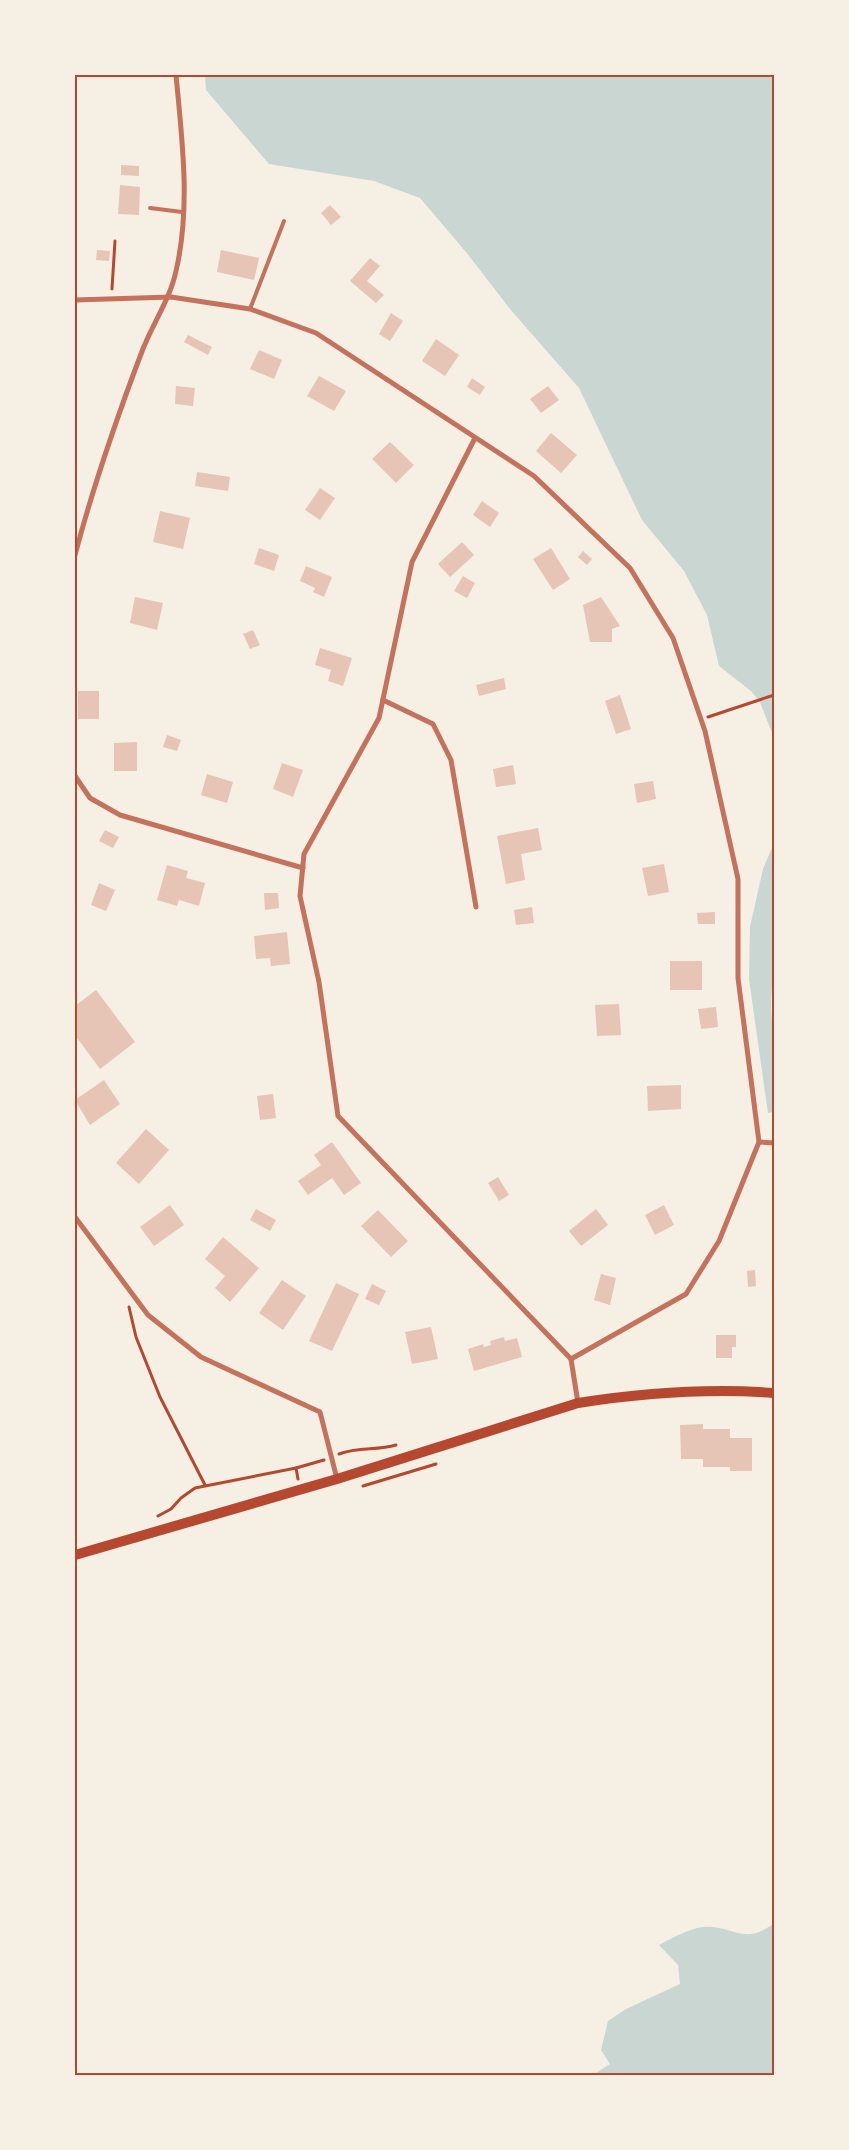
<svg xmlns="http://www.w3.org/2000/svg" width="849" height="2150" viewBox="0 0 849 2150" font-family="'Exo 2',sans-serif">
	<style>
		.water { fill: #c9d6d2 }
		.building { fill: #e6c5b7 }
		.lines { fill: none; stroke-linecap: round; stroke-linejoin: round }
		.path { stroke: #b5482f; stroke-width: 3 }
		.service { stroke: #c5725c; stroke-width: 4 }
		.minor { stroke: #c5725c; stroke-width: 5 }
		.secondary { stroke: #b5482f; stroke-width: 10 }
		.neatline { fill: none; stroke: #b5482f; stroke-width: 2 }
	</style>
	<rect width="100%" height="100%" fill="#f6efe4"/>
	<g class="water">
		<polygon points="205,75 774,75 774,738 760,702 751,691 719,666 707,615 684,571 642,520 579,388 510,309 466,252 420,198 374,181 269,164 206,90"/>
		<polygon points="774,843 774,957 771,1003 774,1060 774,1112 768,1113 749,979 750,927 763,869"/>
		<path d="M774 1923V2075H593L610 2064 601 2050 608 2021 626 2009 680 1984 678 1965 659 1945C672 1938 688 1929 703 1927 733 1925 744 1947 774 1923Z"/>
	</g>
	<g class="building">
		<polygon points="121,165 139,166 139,176 121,175"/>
		<polygon points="120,185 140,187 139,215 118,214"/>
		<polygon points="330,205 341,217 331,225 321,213"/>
		<polygon points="97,250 110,251 109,261 96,260"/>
		<polygon points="221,250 259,258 254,280 217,272"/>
		<polygon points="370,258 380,266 367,281 384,295 376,303 350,281"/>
		<polygon points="391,313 403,321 390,341 379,334"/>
		<polygon points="188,335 212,347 208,355 184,342"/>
		<polygon points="436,339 459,355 445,376 422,361"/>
		<polygon points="259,350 282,360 274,379 250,369"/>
		<polygon points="319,376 346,391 334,411 307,396"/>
		<polygon points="472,378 485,387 480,395 467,387"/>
		<polygon points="176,386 195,388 193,406 175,404"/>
		<polygon points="548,386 559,400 541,413 530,399"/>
		<polygon points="551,433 577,455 561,473 536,451"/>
		<polygon points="390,442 414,465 396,483 372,459"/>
		<polygon points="197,472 230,477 228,491 195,486"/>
		<polygon points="320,488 335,498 320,520 305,510"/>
		<polygon points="482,501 499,513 490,527 473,515"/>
		<polygon points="160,511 190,518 183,549 153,542"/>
		<polygon points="462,542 474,555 450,577 438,564"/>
		<polygon points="259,548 279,555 274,571 254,564"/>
		<polygon points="551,548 570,579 553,590 533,559"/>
		<polygon points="583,551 592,559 587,565 578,557"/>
		<polygon points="306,566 332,577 324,597 313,592 315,588 300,581"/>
		<polygon points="463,576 475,583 467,598 454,591"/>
		<polygon points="135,597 163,603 157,630 130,623"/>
		<polygon points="601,597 620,626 612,629 612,642 590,642 583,605"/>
		<polygon points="253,630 260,645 250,649 243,634"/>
		<polygon points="320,648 352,658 343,686 328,681 331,670 315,665"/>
		<polygon points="504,678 506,689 479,696 476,685"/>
		<rect x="78" y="691" width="21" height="28"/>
		<polygon points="620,695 631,729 616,734 605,701"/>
		<polygon points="167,735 181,740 177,751 163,747"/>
		<polygon points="137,742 137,771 114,771 114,743"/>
		<polygon points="282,763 303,770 293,797 273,789"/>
		<polygon points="513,765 516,784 496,787 493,769"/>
		<polygon points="207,774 233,782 227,803 201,795"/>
		<polygon points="653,781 656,799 637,803 634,784"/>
		<polygon points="538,828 542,850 521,854 525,880 506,884 497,836"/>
		<polygon points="105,830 119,837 113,848 99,841"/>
		<polygon points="664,864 669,892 648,896 642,868"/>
		<polygon points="167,865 188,871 186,878 205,883 199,906 179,900 177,906 157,900"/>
		<polygon points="99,883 115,890 106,911 91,905"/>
		<polygon points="264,893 278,893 279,908 265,910"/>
		<polygon points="532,907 534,923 516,925 514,910"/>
		<polygon points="715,912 715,924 698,924 697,913"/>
		<polygon points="287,932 290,964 271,966 270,958 256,959 254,936"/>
		<rect x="670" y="961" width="32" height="29"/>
		<polygon points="96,990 135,1042 100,1069 75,1035 75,1006"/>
		<polygon points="619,1004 621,1035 597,1036 595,1005"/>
		<polygon points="716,1007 718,1027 701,1029 698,1009"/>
		<polygon points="104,1080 120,1104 90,1125 75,1100"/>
		<polygon points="681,1085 681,1109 648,1111 647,1086"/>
		<polygon points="273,1094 276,1118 260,1120 257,1096"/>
		<polygon points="146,1129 169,1150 139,1184 116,1163"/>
		<polygon points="332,1142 361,1183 344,1195 332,1178 308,1195 298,1181 321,1165 314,1155"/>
		<polygon points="498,1177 509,1195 499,1201 488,1183"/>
		<polygon points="170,1205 184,1225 154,1246 140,1227"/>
		<polygon points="664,1205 674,1225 655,1235 645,1215"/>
		<polygon points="256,1209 276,1220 270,1231 250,1220"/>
		<polygon points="596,1209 608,1225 581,1246 569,1231"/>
		<polygon points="378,1210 408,1241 391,1257 361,1226"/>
		<polygon points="223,1237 259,1268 230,1302 215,1288 225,1276 205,1259"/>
		<polygon points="755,1270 756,1286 748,1287 747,1271"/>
		<polygon points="601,1274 616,1278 610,1305 594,1300"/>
		<polygon points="282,1280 306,1296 283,1330 259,1313"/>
		<polygon points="336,1283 359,1294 332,1351 309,1341"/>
		<polygon points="372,1284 386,1291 379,1305 365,1299"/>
		<polygon points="431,1327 438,1359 412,1364 405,1332"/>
		<polygon points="716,1335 736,1335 736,1347 732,1347 732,1358 716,1358"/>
		<polygon points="504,1337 505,1341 517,1338 522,1357 474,1371 468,1349 483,1344 484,1347 491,1345 490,1341"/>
		<polygon points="703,1424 703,1429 730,1429 730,1438 752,1438 752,1471 730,1471 730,1467 703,1467 703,1459 681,1459 680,1425"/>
	</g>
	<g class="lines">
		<g class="path">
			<polyline points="112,289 115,241"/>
			<polyline points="708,717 774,695"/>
			<polyline points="129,1307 136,1337 160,1397 205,1485"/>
			<path d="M339 1454C359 1446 376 1451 396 1445"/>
			<polyline points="296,1468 298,1479"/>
			<polyline points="363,1486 436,1464"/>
			<polyline points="158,1516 171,1509 181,1498 195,1488 296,1468 324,1460"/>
		</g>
		<g class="service">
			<polyline points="150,208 182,212"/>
			<polyline points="250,309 284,221"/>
		</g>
		<g class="minor">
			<polyline points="75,300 171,297 250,309 316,333 534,476 630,568 673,638 705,731 738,879 738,978 759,1142 719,1241 686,1294 571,1359"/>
			<polyline points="475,438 412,562 379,718 304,854 300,896 319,982 338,1116 571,1359"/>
			<path d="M75 555C93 487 116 420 141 354 151 326 170 300 176 271 191 207 182 139 176 75"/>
			<polyline points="383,700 433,724 451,760 476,907"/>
			<polyline points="75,776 90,798 120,815 303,868"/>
			<polyline points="759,1142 774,1143"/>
			<polyline points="75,1217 148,1315 201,1357 320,1412 337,1479"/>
			<polyline points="571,1359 578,1403"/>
		</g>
		<path class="secondary" d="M75 1555 337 1479 578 1403C642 1393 709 1388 774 1393"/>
	</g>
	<rect width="849" height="2150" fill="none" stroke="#f6efe4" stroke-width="152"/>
	<rect x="76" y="76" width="697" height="1998" class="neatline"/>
</svg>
